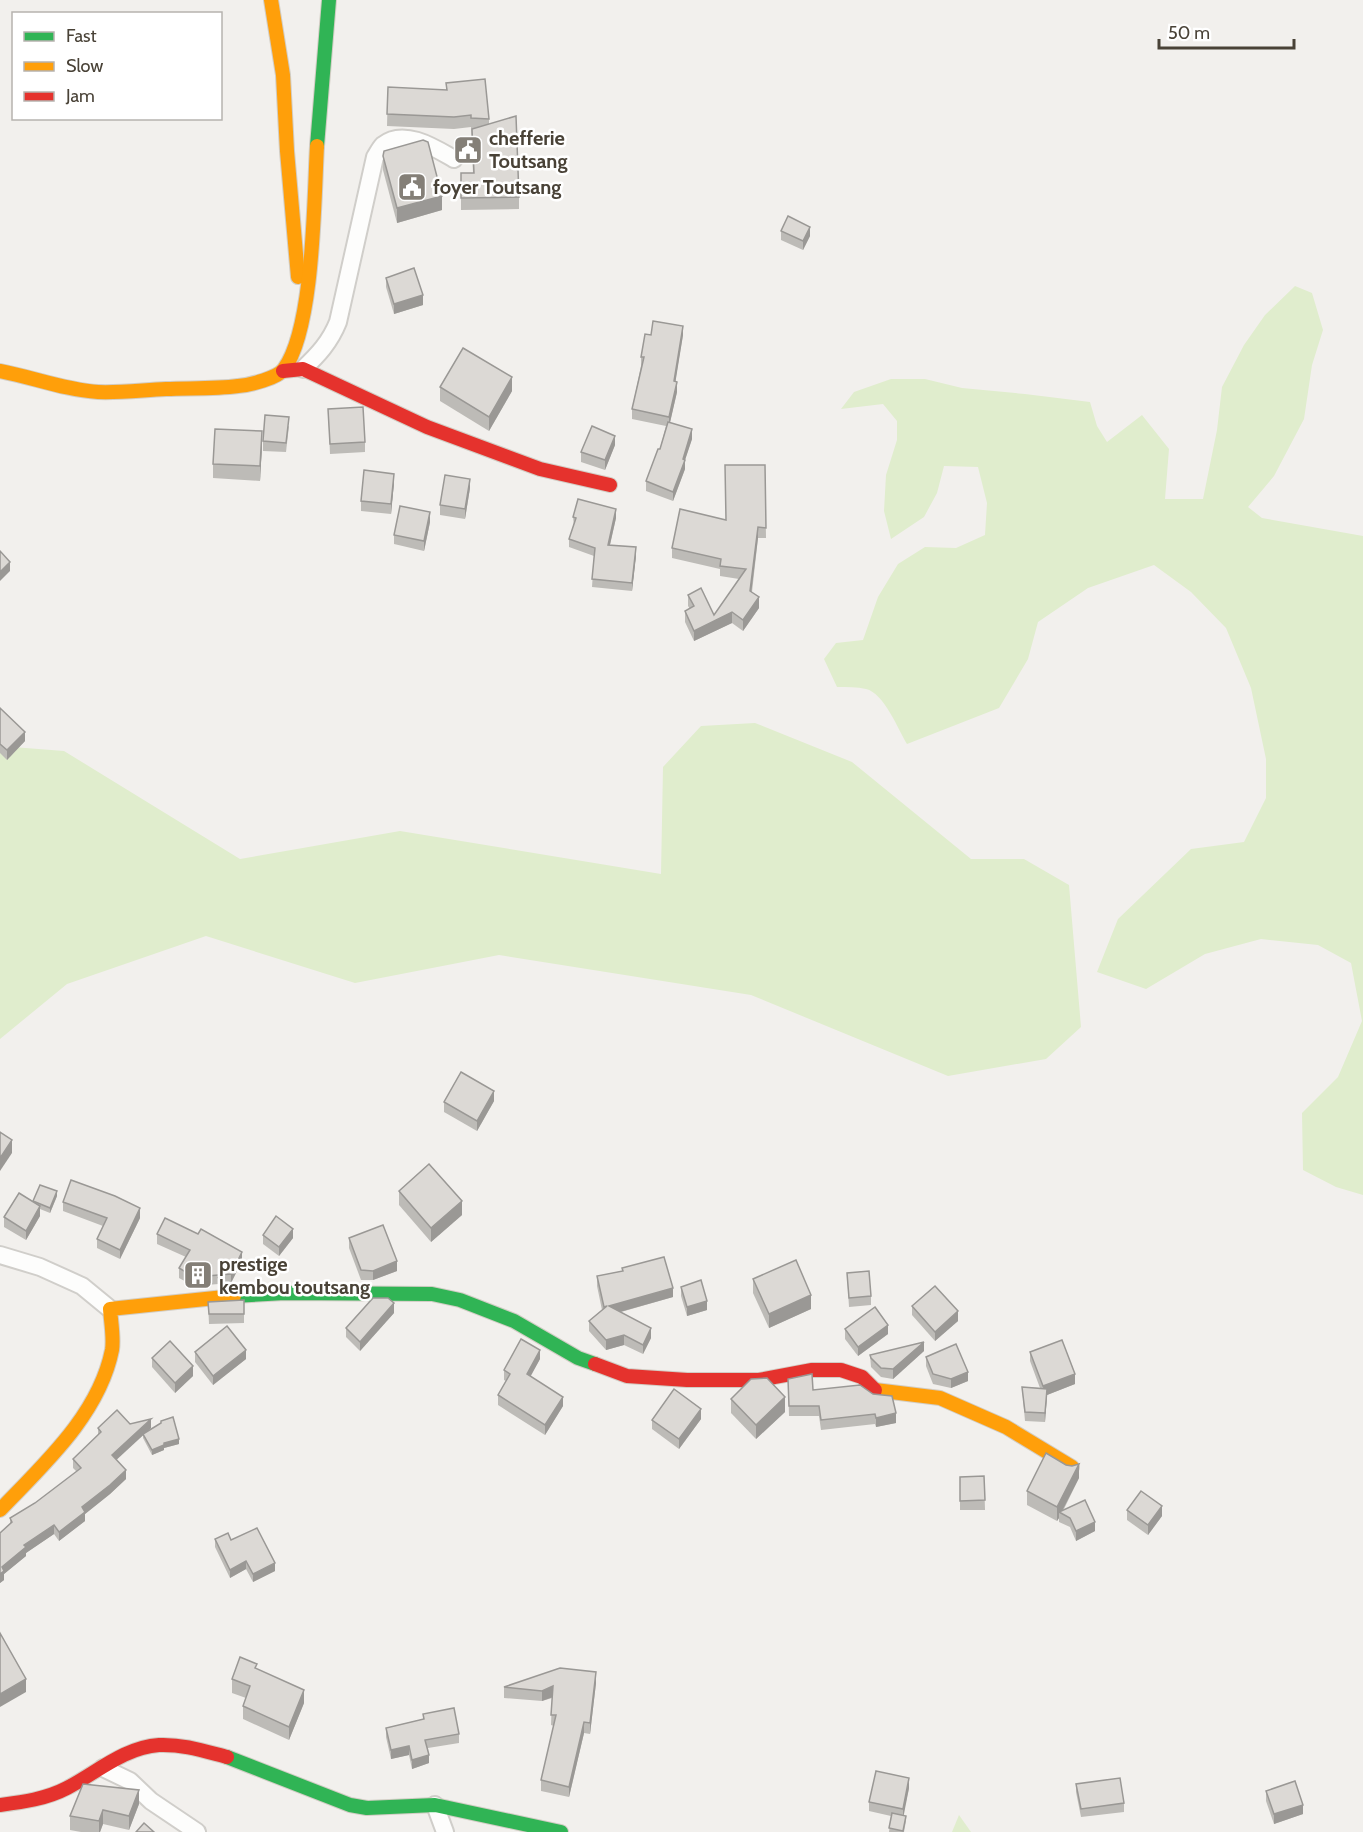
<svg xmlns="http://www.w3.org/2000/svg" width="1363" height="1832" viewBox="0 0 1363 1832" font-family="Cabin,sans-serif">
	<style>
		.green { fill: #e0edcd }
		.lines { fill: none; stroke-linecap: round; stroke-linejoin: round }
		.street-casing { stroke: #d0ceca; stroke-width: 20 }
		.fast-casing { stroke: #d2cdc4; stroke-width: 16 }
		.slow-casing { stroke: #d2cdc4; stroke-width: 16 }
		.jam-casing { stroke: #d2cdc4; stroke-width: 16 }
		.street { stroke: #fdfdfc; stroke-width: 16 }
		.fast { stroke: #30b455; stroke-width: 14 }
		.slow { stroke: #ff9f0a; stroke-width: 14 }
		.jam { stroke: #e5322d; stroke-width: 14 }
		.wall { fill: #bdbbb7 }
		.shaded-wall { fill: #9a9895 }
		.building { fill: #dcd9d5; stroke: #9a9895; stroke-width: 1.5 }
		.labels { text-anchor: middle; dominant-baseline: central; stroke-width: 5; stroke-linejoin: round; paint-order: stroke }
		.poi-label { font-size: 20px; font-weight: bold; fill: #494237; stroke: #fff; text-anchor: start }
	</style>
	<rect width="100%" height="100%" fill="#f2f0ed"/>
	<g class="green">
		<path d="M1295 286 1312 293 1323 330 1312 365 1304 419 1274 476 1248 507 1262 518 1363 536V1195L1336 1187 1303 1170 1302 1113 1338 1077 1362 1021 1351 963 1318 945 1261 939 1205 954 1146 989 1097 972 1118 919 1191 849 1244 842 1266 798V759L1251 688 1226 628 1191 592 1154 565 1088 588 1038 622 1028 659 999 708 907 744C898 729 884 693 866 689 857 687 847 687 837 687L824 659 836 643 863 640 878 597 898 564 925 547 956 548 985 535 987 503 978 467 944 466 937 493 924 517 891 539 884 511 886 475 897 440V421L883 404 841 409 854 392 891 379H925L962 388 1025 394 1090 402 1097 426 1107 442 1142 415 1169 449 1165 499H1203L1217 430 1222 387 1244 345 1265 315Z"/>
		<polygon points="755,723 852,762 971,859 1024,859 1069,885 1081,1027 1046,1059 948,1076 751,995 499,955 355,983 206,936 67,984 0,1039 0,746 64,751 240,859 400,831 661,874 663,767 701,726"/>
		<polygon points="959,1815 971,1832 952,1832"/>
	</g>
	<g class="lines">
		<g class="street-casing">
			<g id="street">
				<path d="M303 369C318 355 330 342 338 322L375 157C377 154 380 148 383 145 404 128 435 148 454 159"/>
				<polyline points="0,1255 40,1267 82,1286 110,1309"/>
				<polyline points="103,1768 130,1781 151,1801 197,1832"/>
				<polyline points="435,1805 445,1832"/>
			</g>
		</g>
		<g class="fast-casing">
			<g id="fast">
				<polyline points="317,146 329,0"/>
				<polyline points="234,1296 285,1293 432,1294 460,1300 514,1321 578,1358 595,1364"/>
				<polyline points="227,1757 350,1805 367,1808 435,1805 561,1832"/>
			</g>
		</g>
		<g class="slow-casing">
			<g id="slow">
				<polyline points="271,0 283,75 287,151 298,277"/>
				<path d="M0 371C32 377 65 390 98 392 120 393 143 390 166 389 190 388 215 389 238 386 250 385 278 378 284 369 314 328 314 198 317 146"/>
				<polyline points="875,1390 940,1398 1006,1427 1072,1467"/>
				<path d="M0 1510C43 1465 99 1415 112 1350 114 1338 111 1322 110 1309L234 1296"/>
			</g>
		</g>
		<g class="jam-casing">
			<g id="jam">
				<polyline points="283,371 303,369 427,427 540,469 610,485"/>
				<polyline points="595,1364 627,1376 687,1380 759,1380 812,1370 841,1370 862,1377 875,1390"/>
				<path d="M0 1805C23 1802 46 1799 67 1788 96 1773 125 1747 159 1745 183 1744 204 1751 227 1757"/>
			</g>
		</g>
		<use href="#street" class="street"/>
		<use href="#fast" class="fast"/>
		<use href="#slow" class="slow"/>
		<use href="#jam" class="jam"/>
	</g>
	<g class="wall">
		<polygon points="446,83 489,119 489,124 519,197 519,209 461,210 461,173 473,173 471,127 454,129 387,126 388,87 446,90"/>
		<polygon points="383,156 442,210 397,223 383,170"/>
		<polygon points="781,231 810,236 803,250 781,240"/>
		<polygon points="386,278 423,305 394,314 386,287"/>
		<polygon points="651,335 683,335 675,382 677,392 670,422 692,439 685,460 685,469 673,501 646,491 646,481 660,449 666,426 632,419 632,409 641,366 641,357"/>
		<polygon points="440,387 512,391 489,431 440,401"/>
		<polygon points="328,409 365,442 365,452 330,454"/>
		<polygon points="289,426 286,452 263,451 263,441"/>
		<polygon points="615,445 605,470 581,462 581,452"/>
		<polygon points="262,446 260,481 213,478 213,464"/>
		<polygon points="765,465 766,538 758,538 752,592 759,608 743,631 732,623 694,641 685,622 685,611 690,609 688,606 688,595 714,615 739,579 720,576 720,569 672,558 672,548 725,520"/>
		<polygon points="394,483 391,514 361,511 361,501"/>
		<polygon points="470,488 465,519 440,515 440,505"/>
		<polygon points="573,517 616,518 610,545 636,556 632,591 592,587 594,556 569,547 569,539 574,526"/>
		<polygon points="430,522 424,551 394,544 394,535"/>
		<polygon points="0,708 25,741 7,760 0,753"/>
		<polygon points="494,1101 477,1131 444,1112 444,1102"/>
		<polygon points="399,1191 462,1215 431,1242 399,1205"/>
		<polygon points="57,1196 50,1213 40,1209 40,1216 26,1240 4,1227 4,1217 33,1202"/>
		<polygon points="63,1202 140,1218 120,1259 97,1248 97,1239 103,1226 63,1211"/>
		<polygon points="157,1234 198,1234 242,1261 231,1283 194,1286 179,1278 179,1268 186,1257 157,1244"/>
		<polygon points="263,1235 293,1238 279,1256 263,1244"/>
		<polygon points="349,1238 397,1271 373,1280 361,1280 349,1248"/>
		<polygon points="622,1268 673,1297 621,1312 651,1338 643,1354 624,1345 606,1350 589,1331 589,1321 602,1310 597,1286 597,1276 622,1271"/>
		<polygon points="847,1273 871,1296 871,1305 849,1307"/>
		<polygon points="753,1279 811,1309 769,1328 753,1293"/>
		<polygon points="681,1287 707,1310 687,1316 681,1296"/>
		<polygon points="244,1300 244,1323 209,1324 208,1302"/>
		<polygon points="912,1306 958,1321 935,1341 912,1315"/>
		<polygon points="394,1313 360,1351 346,1337 346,1328"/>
		<polygon points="845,1329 888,1334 858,1356 845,1339"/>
		<polygon points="924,1351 893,1379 881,1377 871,1367 870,1355"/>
		<polygon points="195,1352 246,1359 213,1385 195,1362"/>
		<polygon points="1030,1352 1075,1384 1047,1395 1045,1422 1025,1421 1022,1387 1040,1388 1030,1361"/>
		<polygon points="926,1357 968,1381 951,1388 933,1384 926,1366"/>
		<polygon points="152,1358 193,1376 175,1393 152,1367"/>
		<polygon points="540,1359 530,1376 563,1406 545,1435 498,1405 498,1395 506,1381 504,1380 504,1370"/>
		<polygon points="788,1379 813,1390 896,1423 876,1427 875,1424 821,1430 819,1416 789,1416"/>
		<polygon points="731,1399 785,1412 756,1439 731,1413"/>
		<polygon points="701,1419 679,1449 652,1429 652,1420"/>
		<polygon points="130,1424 151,1428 148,1431 179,1444 164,1448 164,1450 152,1455 143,1438 143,1435 116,1459 126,1479 110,1494 85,1514 85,1521 59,1541 54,1534 26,1553 26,1556 4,1574 4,1580 0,1583 0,1533 10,1524 10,1518 35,1503 77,1472 73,1468 73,1459 98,1436 98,1428"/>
		<polygon points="984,1476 985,1510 960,1510 960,1477"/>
		<polygon points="1079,1478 1063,1511 1095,1531 1076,1541 1070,1527 1059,1522 1059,1518 1057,1521 1027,1505 1027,1491"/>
		<polygon points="1127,1510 1162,1516 1148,1535 1127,1520"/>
		<polygon points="215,1539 231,1540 275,1571 253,1582 246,1569 230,1578 215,1547"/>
		<polygon points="257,1669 304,1703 289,1740 243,1719 243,1706 246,1698 232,1693 232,1679"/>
		<polygon points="596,1683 590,1734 584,1733 569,1797 541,1791 541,1780 554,1726 551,1725 552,1698 542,1701 504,1698 504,1687"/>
		<polygon points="423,1714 459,1734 459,1743 428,1748 429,1763 412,1769 409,1755 391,1759 386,1737 386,1728 423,1719"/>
		<polygon points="1076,1784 1124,1803 1124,1812 1081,1817 1076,1792"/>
		<polygon points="909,1788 903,1815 906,1821 904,1832 889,1832 891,1816 869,1811 869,1802"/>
		<polygon points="1266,1791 1303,1814 1274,1824 1266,1801"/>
		<polygon points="139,1804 129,1830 103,1824 100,1832 81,1832 70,1830 70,1816"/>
	</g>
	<g class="shaded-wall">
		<polygon points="442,196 442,210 397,223 397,208"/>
		<polygon points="810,227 810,236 803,250 803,241"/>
		<polygon points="423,295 423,305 394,314 394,304"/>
		<polygon points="683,326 683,335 674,391 674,381"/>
		<polygon points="512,377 512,391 489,431 489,417"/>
		<polygon points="677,382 677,392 669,427 669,417"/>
		<polygon points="692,429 692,439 685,460 685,469 673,501 673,492"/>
		<polygon points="262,431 262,446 260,481 260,466"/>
		<polygon points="615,436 615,445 605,470 605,460"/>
		<polygon points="394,474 394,483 391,514 391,504"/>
		<polygon points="470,479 470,488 465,519 465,509"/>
		<polygon points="616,509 616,518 608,553 608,545"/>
		<polygon points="430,512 430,522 424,551 424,541"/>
		<polygon points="758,527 758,538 750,602 750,591"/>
		<polygon points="636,547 636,556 632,591 632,583"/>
		<polygon points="10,562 10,571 0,581 0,572"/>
		<polygon points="759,597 759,608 743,631 743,620"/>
		<polygon points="732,612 732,623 694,641 694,631"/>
		<polygon points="25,732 25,741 7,760 7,750"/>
		<polygon points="494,1091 494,1101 477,1131 477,1121"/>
		<polygon points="12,1140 12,1153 0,1171 0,1158"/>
		<polygon points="57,1191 57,1196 50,1213 50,1208"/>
		<polygon points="462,1201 462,1215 431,1242 431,1228"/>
		<polygon points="40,1206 40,1216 26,1240 26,1231"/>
		<polygon points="140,1208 140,1218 120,1259 120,1250"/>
		<polygon points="293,1229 293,1238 279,1256 279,1247"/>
		<polygon points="242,1252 242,1261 231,1283 231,1274"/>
		<polygon points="397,1261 397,1271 373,1280 373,1271"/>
		<polygon points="673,1288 673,1297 609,1315 609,1306"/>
		<polygon points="811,1295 811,1309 769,1328 769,1314"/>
		<polygon points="707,1301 707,1310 687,1316 687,1307"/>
		<polygon points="394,1303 394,1313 360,1351 360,1342"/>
		<polygon points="958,1311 958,1321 935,1341 935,1332"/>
		<polygon points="888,1325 888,1334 858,1356 858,1347"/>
		<polygon points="651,1328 651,1338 643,1354 643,1345"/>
		<polygon points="624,1335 624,1345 606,1350 606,1340"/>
		<polygon points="924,1342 924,1351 893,1379 893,1369"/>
		<polygon points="246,1350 246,1359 213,1385 213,1376"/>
		<polygon points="540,1350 540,1359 527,1383 527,1374"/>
		<polygon points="193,1366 193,1376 175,1393 175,1383"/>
		<polygon points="968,1372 968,1381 951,1388 951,1379"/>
		<polygon points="1075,1374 1075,1384 1047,1395 1045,1422 1043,1386"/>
		<polygon points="563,1397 563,1406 545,1435 545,1425"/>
		<polygon points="785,1397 785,1412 756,1439 756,1425"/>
		<polygon points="701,1409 701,1419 679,1449 679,1439"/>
		<polygon points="896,1413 896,1423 876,1427 876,1418"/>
		<polygon points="151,1419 151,1428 112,1464 112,1455"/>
		<polygon points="179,1439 179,1444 164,1448 164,1450 152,1455 152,1450 164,1443"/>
		<polygon points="1079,1464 1079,1478 1061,1513 1059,1512 1059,1518 1057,1521 1057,1507"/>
		<polygon points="126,1470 126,1479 110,1494 85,1514 85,1521 59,1541 59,1532 82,1507"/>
		<polygon points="1162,1506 1162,1516 1148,1535 1148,1525"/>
		<polygon points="1095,1522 1095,1531 1076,1541 1076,1531"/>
		<polygon points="54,1525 54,1534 26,1553 26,1556 4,1574 4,1580 0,1583 0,1574 2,1567 24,1545"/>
		<polygon points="246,1561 246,1569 230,1578 230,1570"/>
		<polygon points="275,1563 275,1571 253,1582 253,1574"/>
		<polygon points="596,1672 596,1683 590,1734 590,1723"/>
		<polygon points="26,1679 26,1692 0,1707 0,1694"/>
		<polygon points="553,1686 553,1697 542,1701 542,1691"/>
		<polygon points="304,1690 304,1703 289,1740 289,1727"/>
		<polygon points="584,1722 584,1733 569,1797 569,1787"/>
		<polygon points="409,1746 409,1755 391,1759 391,1750"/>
		<polygon points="429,1755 429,1763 412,1769 412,1760"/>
		<polygon points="909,1778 909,1788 903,1819 903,1809"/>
		<polygon points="139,1790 139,1804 129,1830 129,1816"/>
		<polygon points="1303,1805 1303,1814 1274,1824 1274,1814"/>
		<polygon points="103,1810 103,1824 100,1832 99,1832 99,1821"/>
	</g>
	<g class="building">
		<polygon points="485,79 489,119 471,118 471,115 454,117 387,114 388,87 447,90 446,83"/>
		<polygon points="516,116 519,197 461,198 461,173 474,173 472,129"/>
		<polygon points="423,140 428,142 442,196 397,208 383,156 384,151"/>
		<polygon points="788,216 810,227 803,241 781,231"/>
		<polygon points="414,268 423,295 394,304 386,278"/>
		<polygon points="653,321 683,326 674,381 677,382 669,417 632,409 644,357 641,357 645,334 651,335"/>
		<polygon points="463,348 512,377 489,417 440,387"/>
		<polygon points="363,407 365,442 330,444 328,409"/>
		<polygon points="265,415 289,417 286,443 263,441"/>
		<polygon points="668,422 692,429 683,459 685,460 673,492 646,481 658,449 660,449"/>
		<polygon points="592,426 615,436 605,460 581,452"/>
		<polygon points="215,429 262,431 260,466 213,464"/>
		<polygon points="725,465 765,465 766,528 758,527 750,591 759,597 743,620 732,612 694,631 685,611 694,606 688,595 701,588 714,615 746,569 720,566 721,559 672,548 680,509 726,520"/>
		<polygon points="364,470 394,474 391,504 361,501"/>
		<polygon points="445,475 470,479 465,509 440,505"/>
		<polygon points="578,499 616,509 608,545 636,547 632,583 592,579 595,548 569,539 576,518 573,517"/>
		<polygon points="400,506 430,512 424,541 394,535"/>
		<polygon points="0,551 10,562 0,572"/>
		<polygon points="0,708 25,732 7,750 0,744"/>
		<polygon points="461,1072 494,1091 477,1121 444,1102"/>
		<polygon points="0,1132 12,1140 0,1158"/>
		<polygon points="429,1164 462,1201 431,1228 399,1191"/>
		<polygon points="71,1180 115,1196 140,1208 120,1250 97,1239 107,1218 63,1202"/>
		<polygon points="40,1185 57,1191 50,1208 33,1201"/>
		<polygon points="19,1193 40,1206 26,1231 4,1217"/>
		<polygon points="276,1216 293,1229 279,1247 263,1235"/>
		<polygon points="165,1218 198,1234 201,1229 242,1252 231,1274 194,1277 179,1268 190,1250 157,1234"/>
		<polygon points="383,1225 397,1261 373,1271 361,1270 349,1238"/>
		<polygon points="664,1257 673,1288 609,1306 651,1328 643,1345 624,1335 606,1340 589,1321 607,1306 604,1307 597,1276 623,1271 622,1268"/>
		<polygon points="796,1260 811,1295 769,1314 753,1279"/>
		<polygon points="869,1271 871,1296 849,1298 847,1273"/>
		<polygon points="701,1280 707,1301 687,1307 681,1287"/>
		<polygon points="935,1286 958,1311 935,1332 912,1306"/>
		<polygon points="373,1298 388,1298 394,1303 360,1342 346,1328"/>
		<polygon points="244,1300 244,1314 209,1314 208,1302"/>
		<polygon points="875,1307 888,1325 858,1347 845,1329"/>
		<polygon points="227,1326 246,1350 213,1376 195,1352"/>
		<polygon points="521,1339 540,1350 527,1374 563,1397 545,1425 498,1395 510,1374 504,1370"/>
		<polygon points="1062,1340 1075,1374 1043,1386 1030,1352"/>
		<polygon points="170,1341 193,1366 175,1383 152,1358"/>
		<polygon points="924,1342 893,1369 881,1368 871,1358 870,1355"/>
		<polygon points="956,1344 968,1372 951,1379 933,1374 926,1357"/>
		<polygon points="812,1374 813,1390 860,1385 873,1394 892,1396 896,1413 876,1418 875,1414 821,1420 819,1406 789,1406 788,1379"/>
		<polygon points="767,1378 785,1397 756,1425 731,1399 751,1379"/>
		<polygon points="1022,1387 1047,1389 1045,1413 1025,1412"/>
		<polygon points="674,1389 701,1409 679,1439 652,1420"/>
		<polygon points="117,1410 130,1424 151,1419 112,1455 126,1470 110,1485 82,1507 85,1512 59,1532 54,1525 24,1545 26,1547 2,1567 4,1571 0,1574 0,1533 12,1522 10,1518 35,1503 81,1468 73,1459 101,1432 98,1428"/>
		<polygon points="173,1417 179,1439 164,1443 164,1445 152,1450 143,1434 161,1423 161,1421"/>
		<polygon points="1046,1453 1066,1465 1072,1466 1079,1464 1057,1507 1027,1491"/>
		<polygon points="984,1476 985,1500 960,1501 960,1477"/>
		<polygon points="1141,1491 1162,1506 1148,1525 1127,1510"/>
		<polygon points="1085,1500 1095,1522 1076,1531 1070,1518 1059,1512"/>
		<polygon points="257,1528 275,1563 253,1574 246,1561 230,1570 215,1539 228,1533 231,1540"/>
		<polygon points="0,1633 26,1679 0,1694"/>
		<polygon points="240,1657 257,1664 255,1668 304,1690 289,1727 243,1706 250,1686 232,1679"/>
		<polygon points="560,1668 596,1672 590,1723 584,1722 569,1787 541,1780 556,1715 551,1715 553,1686 542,1691 504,1687"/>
		<polygon points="454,1708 459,1734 425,1740 429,1755 412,1760 409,1746 391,1750 386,1728 424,1719 423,1714"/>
		<polygon points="876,1771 909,1778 903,1809 869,1802"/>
		<polygon points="1120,1778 1124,1803 1081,1809 1076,1784"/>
		<polygon points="1295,1781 1303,1805 1274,1814 1266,1791"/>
		<polygon points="83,1784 139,1790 129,1816 103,1810 99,1821 70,1816"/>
		<polygon points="892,1813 906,1816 903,1831 889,1828"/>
		<polygon points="144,1823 154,1832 136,1832"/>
	</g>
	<defs>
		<g id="civic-square" transform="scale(1.5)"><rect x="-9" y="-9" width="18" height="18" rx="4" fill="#847f77" stroke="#fff"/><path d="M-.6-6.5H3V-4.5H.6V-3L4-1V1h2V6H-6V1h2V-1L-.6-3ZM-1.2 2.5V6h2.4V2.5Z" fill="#fff"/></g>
		<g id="building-square" transform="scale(1.5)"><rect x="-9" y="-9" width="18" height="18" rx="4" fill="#847f77" stroke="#fff"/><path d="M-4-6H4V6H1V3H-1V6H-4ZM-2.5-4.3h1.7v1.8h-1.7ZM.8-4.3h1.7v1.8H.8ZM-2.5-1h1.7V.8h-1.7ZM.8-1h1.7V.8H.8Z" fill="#fff"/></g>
	</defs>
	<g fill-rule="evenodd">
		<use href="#civic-square" x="468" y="150"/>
		<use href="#civic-square" x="412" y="187"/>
		<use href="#building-square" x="198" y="1275"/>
	</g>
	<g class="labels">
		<g class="poi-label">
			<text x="489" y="138">chefferie<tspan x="489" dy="23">Toutsang</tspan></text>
			<text x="433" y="187">foyer Toutsang</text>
			<text x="219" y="1264">prestige<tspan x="219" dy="23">kembou toutsang</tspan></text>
		</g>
	</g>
	<rect x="12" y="12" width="210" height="108" fill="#ffffff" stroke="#b6b3af" stroke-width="1.5"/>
	<rect x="24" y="32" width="30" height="9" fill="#30b455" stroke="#b6b3af" stroke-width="1.5"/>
	<text x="66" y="42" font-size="18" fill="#494237">Fast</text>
	<rect x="24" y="62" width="30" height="9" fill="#ff9f0a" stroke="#b6b3af" stroke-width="1.5"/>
	<text x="66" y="72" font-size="18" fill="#494237">Slow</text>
	<rect x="24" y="92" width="30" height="9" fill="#e5322d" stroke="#b6b3af" stroke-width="1.5"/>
	<text x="66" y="102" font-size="18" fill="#494237">Jam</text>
	<path d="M1159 39v9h135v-9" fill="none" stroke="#494237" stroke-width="3"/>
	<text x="1168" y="39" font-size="18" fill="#494237" stroke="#ffffff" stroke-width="4.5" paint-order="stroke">50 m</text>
</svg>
